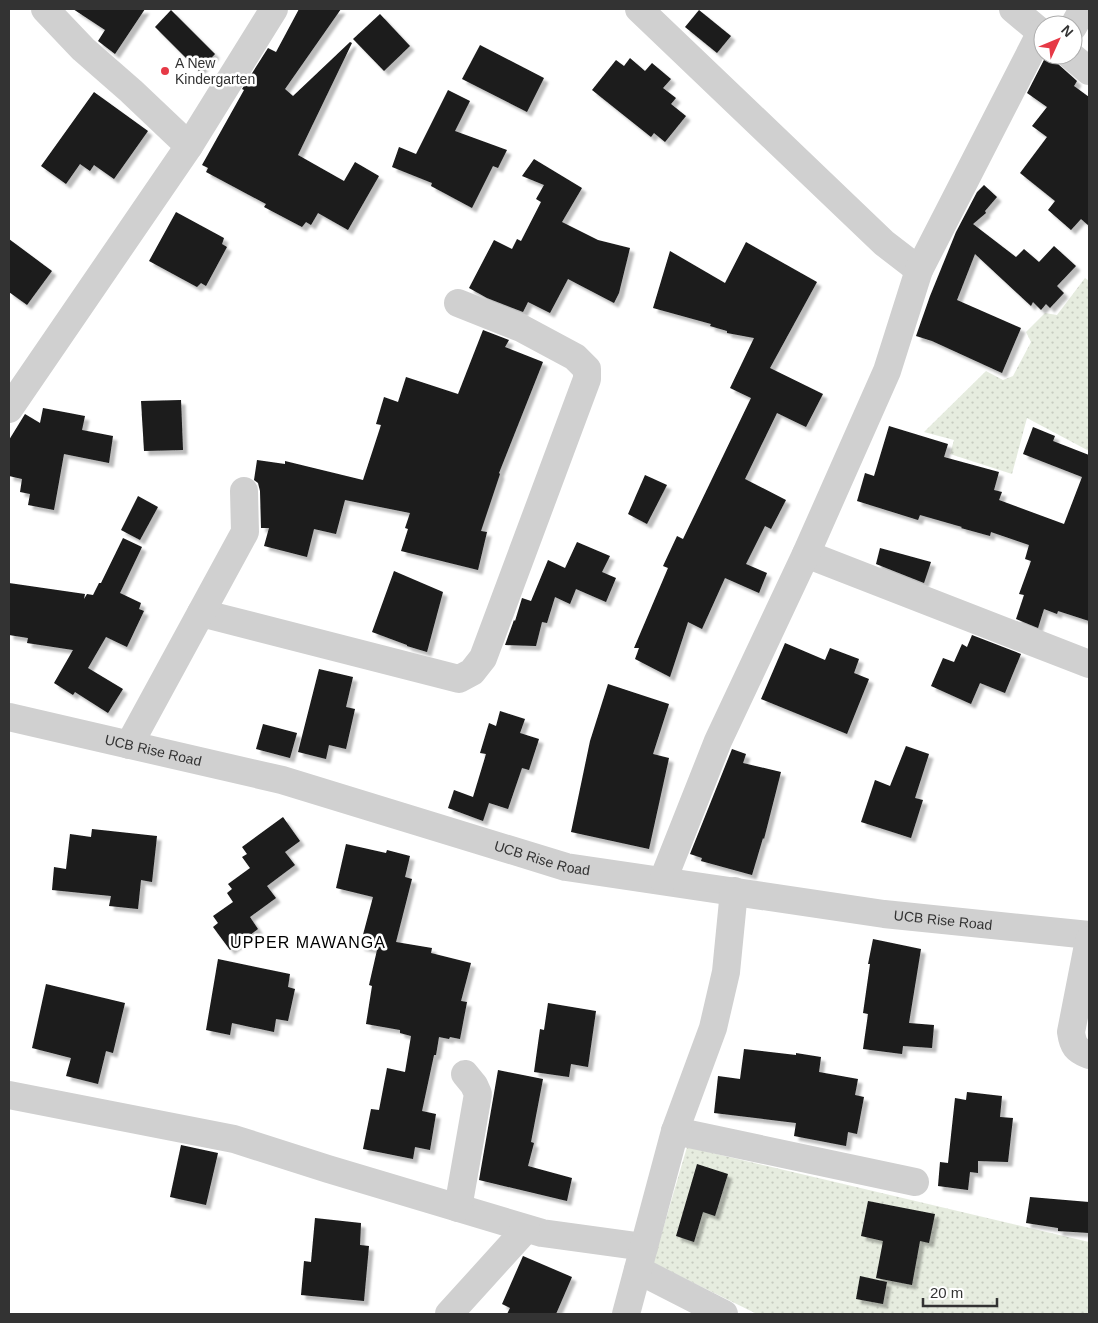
<svg xmlns="http://www.w3.org/2000/svg" width="1098" height="1323" viewBox="0 0 1098 1323" font-family="Arial,sans-serif">
	<style>
		.grass { fill: url(#grass-dots) }
		.building { fill: #1a1a1a; filter: url(#shadow) }
		.lines { fill: none; stroke-linecap: round; stroke-linejoin: round }
		.minor { stroke: #d0d0d0; stroke-width: 28 }
		.poi-dot { fill: #e63946; stroke: #fff; stroke-width: 2 }
		.labels { text-anchor: middle; dominant-baseline: central; stroke-width: 5; stroke-linejoin: round; paint-order: stroke }
		.poi-label { font-size: 14px; fill: #333; stroke: #fff; text-anchor: start }
		.street-label { font-size: 14px; fill: #333; stroke: #fff }
		.quarter-label { font-size: 16px; letter-spacing: 1px; fill: #000; stroke: #fff }
	</style>
	<defs>
		<pattern id="grass-dots" width="8" height="8" patternUnits="userSpaceOnUse" patternTransform="scale(1.25)"><rect width="8" height="8" fill="#e6ecdf"/><path d="M2 2h.1M6 6h.1" fill="none" stroke="#c6cbc0" stroke-width="1.8" stroke-linecap="round"/></pattern>
		<filter id="shadow"><feDropShadow dx="4.5" dy="4.5" stdDeviation="1" flood-color="#0004"/></filter>
	</defs>
	<rect width="100%" height="100%" fill="#fff"/>
	<g class="grass">
		<polygon points="1085,278 1089,281 1089,451 1027,418 1012,474 950,454 954,440 924,432 986,371 1003,380 1013,376 1031,342 1026,332 1045,313 1057,315"/>
		<polygon points="687,1147 1089,1242 1089,1314 757,1314 653,1263"/>
	</g>
	<g class="building">
		<polygon points="73,9 145,9 115,54 98,41 105,30"/>
		<polygon points="299,9 341,9 285,89 293,96 350,42 352,43 298,155 344,181 355,162 379,176 348,230 318,213 311,225 306,222 302,227 264,207 266,204 206,172 208,168 202,165 244,90 242,89 268,48 276,52"/>
		<polygon points="171,10 215,54 199,71 155,27"/>
		<polygon points="699,10 731,36 717,53 685,27"/>
		<polygon points="380,14 410,46 384,71 353,39"/>
		<polygon points="480,45 544,78 527,112 462,79"/>
		<polygon points="1046,56 1058,64 1077,81 1074,86 1089,97 1089,226 1081,219 1071,230 1048,210 1055,201 1020,173 1047,137 1032,126 1047,107 1027,93"/>
		<polygon points="630,58 645,71 652,63 671,79 663,88 676,98 671,104 686,116 665,142 654,133 651,137 592,90 616,60 624,66"/>
		<polygon points="448,90 470,101 455,131 507,150 498,168 493,166 472,208 431,186 432,183 392,167 399,147 416,154"/>
		<polygon points="94,92 148,131 114,179 94,165 90,171 80,164 66,184 41,166"/>
		<polygon points="534,159 582,188 562,222 598,240 630,248 619,293 614,303 568,279 550,313 528,302 523,312 487,298 469,288 494,240 512,249 517,239 521,241 541,202 536,199 544,185 522,176"/>
		<polygon points="984,185 997,197 985,211 986,213 973,224 1016,257 1024,249 1039,262 1054,246 1076,266 1057,286 1064,293 1050,308 1046,304 1041,310 1033,302 1031,306 975,254 957,300 1021,328 1002,373 932,341 916,336 930,296 956,232 977,192"/>
		<polygon points="176,212 224,238 222,244 227,247 206,286 201,283 197,287 149,261"/>
		<polygon points="9,239 52,271 27,305 9,292"/>
		<polygon points="746,242 817,282 770,368 823,394 806,427 777,413 745,479 786,500 771,529 765,526 746,564 767,573 759,593 725,578 702,629 688,622 670,677 635,659 639,648 634,648 668,568 663,566 677,536 683,539 751,398 730,388 754,338 727,333 727,331 710,326 711,324 653,308 670,251 725,283"/>
		<polygon points="483,330 509,340 505,347 543,362 499,473 500,474 481,531 487,532 478,570 401,551 408,529 405,528 410,513 345,500 336,534 314,529 307,557 264,546 269,528 261,528 260,491 258,483 254,480 257,460 285,464 285,461 363,480 381,425 376,424 384,397 398,402 406,377 458,394"/>
		<polygon points="181,400 183,450 144,451 141,401"/>
		<polygon points="43,408 85,416 82,430 113,436 109,463 64,454 54,510 28,505 30,494 20,492 22,479 9,476 9,440 25,414 40,423"/>
		<polygon points="889,426 948,444 944,457 999,472 994,490 1002,492 999,500 1064,524 1082,477 1023,454 1033,427 1055,436 1053,441 1089,455 1089,621 1058,611 1057,614 1044,609 1038,628 1016,619 1024,595 1019,594 1031,561 1025,559 1029,545 991,532 990,536 961,528 962,527 920,515 918,520 857,501 865,473 874,476"/>
		<polygon points="645,475 667,485 647,524 628,514"/>
		<polygon points="138,496 158,507 140,540 121,530"/>
		<polygon points="123,538 142,547 120,593 141,603 139,609 144,611 127,647 106,637 88,668 123,689 108,713 75,692 73,695 54,683 73,650 27,643 28,638 9,635 9,583 85,594 84,599 87,594 93,595 99,583 101,583"/>
		<polygon points="577,542 610,556 602,572 616,578 606,602 576,589 570,604 555,597 547,623 542,622 536,646 505,645 514,620 515,621 522,598 531,601 548,560 565,568"/>
		<polygon points="880,548 931,562 924,583 876,564"/>
		<polygon points="394,571 443,592 427,652 407,646 407,645 372,632"/>
		<polygon points="972,635 1021,654 1005,693 980,683 971,704 931,686 943,658 954,662 962,644 967,647"/>
		<polygon points="785,643 825,660 830,648 859,659 854,673 869,679 847,734 761,699"/>
		<polygon points="319,669 353,677 346,707 355,709 346,749 329,745 326,759 298,752"/>
		<polygon points="608,684 669,704 653,754 669,758 649,849 571,832 590,741"/>
		<polygon points="500,711 525,719 520,733 539,739 529,770 522,768 508,809 483,801 489,803 483,821 448,808 454,790 473,797 486,754 480,753 489,723 496,726"/>
		<polygon points="263,724 297,733 290,758 256,749"/>
		<polygon points="906,746 929,754 915,798 923,800 911,838 861,822 875,780 890,786"/>
		<polygon points="732,749 746,754 743,763 781,772 764,839 763,838 752,875 701,861 702,858 690,854"/>
		<polygon points="283,817 300,841 285,852 295,865 267,886 276,898 250,917 258,929 230,950 213,927 218,923 213,916 233,902 227,893 232,889 228,884 250,868 242,857 247,854 242,847"/>
		<polygon points="92,829 157,836 152,882 141,880 138,909 109,906 111,896 52,890 54,867 66,869 70,834 91,837"/>
		<polygon points="346,844 386,853 387,850 410,856 405,877 412,879 396,942 432,948 431,953 471,963 461,1001 467,1002 460,1039 450,1037 449,1039 439,1037 436,1055 434,1055 422,1111 436,1114 430,1150 415,1147 413,1159 363,1149 371,1109 379,1110 387,1068 405,1072 411,1036 400,1033 400,1030 366,1024 372,986 369,985 377,950 360,946 373,897 336,888"/>
		<polygon points="873,939 921,949 909,1023 934,1025 932,1048 903,1046 902,1054 863,1049 868,1014 863,1013 870,964 868,964"/>
		<polygon points="218,959 290,974 288,987 295,989 288,1021 276,1019 274,1032 232,1023 230,1035 206,1030"/>
		<polygon points="46,984 125,1003 113,1053 106,1051 98,1084 66,1076 71,1058 32,1048"/>
		<polygon points="548,1003 596,1011 588,1067 571,1064 569,1077 534,1072 540,1029 544,1030"/>
		<polygon points="744,1049 796,1055 796,1053 821,1057 819,1072 858,1079 855,1095 864,1097 857,1134 848,1132 846,1146 794,1136 796,1123 714,1113 718,1076 740,1079"/>
		<polygon points="498,1070 543,1079 531,1142 534,1143 528,1166 572,1178 567,1201 479,1180"/>
		<polygon points="967,1092 1002,1096 1000,1117 1013,1118 1008,1162 978,1161 978,1173 970,1172 968,1190 938,1186 940,1162 948,1163 955,1098 966,1100"/>
		<polygon points="181,1145 218,1153 206,1205 170,1197"/>
		<polygon points="697,1164 728,1174 715,1216 703,1212 694,1242 676,1236"/>
		<polygon points="1030,1197 1089,1202 1089,1233 1058,1231 1058,1228 1026,1223"/>
		<polygon points="868,1201 935,1214 929,1243 920,1241 912,1285 876,1278 883,1241 861,1236"/>
		<polygon points="315,1218 361,1223 360,1245 369,1246 364,1301 301,1295 304,1261 311,1262"/>
		<polygon points="523,1256 572,1277 556,1314 507,1314 510,1308 502,1304"/>
		<polygon points="860,1276 887,1282 883,1304 856,1299"/>
	</g>
	<g class="lines">
		<g class="minor">
			<polyline points="45,9 83,49 131,91 189,146"/>
			<polyline points="639,9 884,243 919,270"/>
			<polyline points="1013,9 1043,34"/>
			<polyline points="1073,27 1083,9"/>
			<polyline points="1070,55 1089,71"/>
			<polyline points="9,409 189,146 274,9"/>
			<polyline points="806,554 1089,664"/>
			<polyline points="201,613 459,679 472,672 483,658 587,379 587,369 575,357 521,328 458,303"/>
			<path id="s1" d="M9 717 282 780 566 867 884 914 1089 935"/>
			<polyline points="129,745 245,532 244,491"/>
			<polyline points="663,880 718,741 806,554 887,371 919,270 1041,32"/>
			<path d="M1089 940 1071 1032C1073 1046 1076 1050 1089 1055"/>
			<polyline points="9,1095 234,1139 328,1169 542,1233 644,1247"/>
			<polyline points="675,1131 915,1182"/>
			<polyline points="458,1208 478,1094 474,1085 465,1074"/>
			<polyline points="638,1270 724,1314"/>
			<polyline points="449,1314 526,1229"/>
			<polyline points="626,1314 675,1131 713,1028 726,972 734,891"/>
		</g>
	</g>
	<circle class="poi-dot" cx="165" cy="71" r="5"/>
	<g class="labels">
		<g class="poi-label">
			<text x="175" y="63">A New<tspan x="175" dy="16">Kindergarten</tspan></text>
		</g>
		<g class="street-label">
			<text stroke="none"><textPath href="#s1" startOffset="148">UCB Rise Road</textPath></text>
			<text stroke="none"><textPath href="#s1" startOffset="552">UCB Rise Road</textPath></text>
			<text stroke="none"><textPath href="#s1" startOffset="958">UCB Rise Road</textPath></text>
		</g>
		<g class="quarter-label">
			<text x="308" y="942">UPPER MAWANGA</text>
		</g>
	</g>
	<rect width="1098" height="1323" fill="none" stroke="#333333" stroke-width="20"/>
	<g transform="translate(1058 40) rotate(46)"><circle r="24" fill="#ffffff" stroke="#adadad"/>
	<path d="M0-4L9 19L0 12L-9 19Z" fill="#e63946"/>
	<text y="-8" font-size="14" font-weight="bold" text-anchor="middle" fill="#333333">N</text>
	</g>
	<path d="M923 1298v8h74v-8" fill="none" stroke="#333333" stroke-width="2.5"/>
	<text x="930" y="1298" font-size="15" fill="#333333" stroke="#ffffff" stroke-width="4" paint-order="stroke">20 m</text>
</svg>
